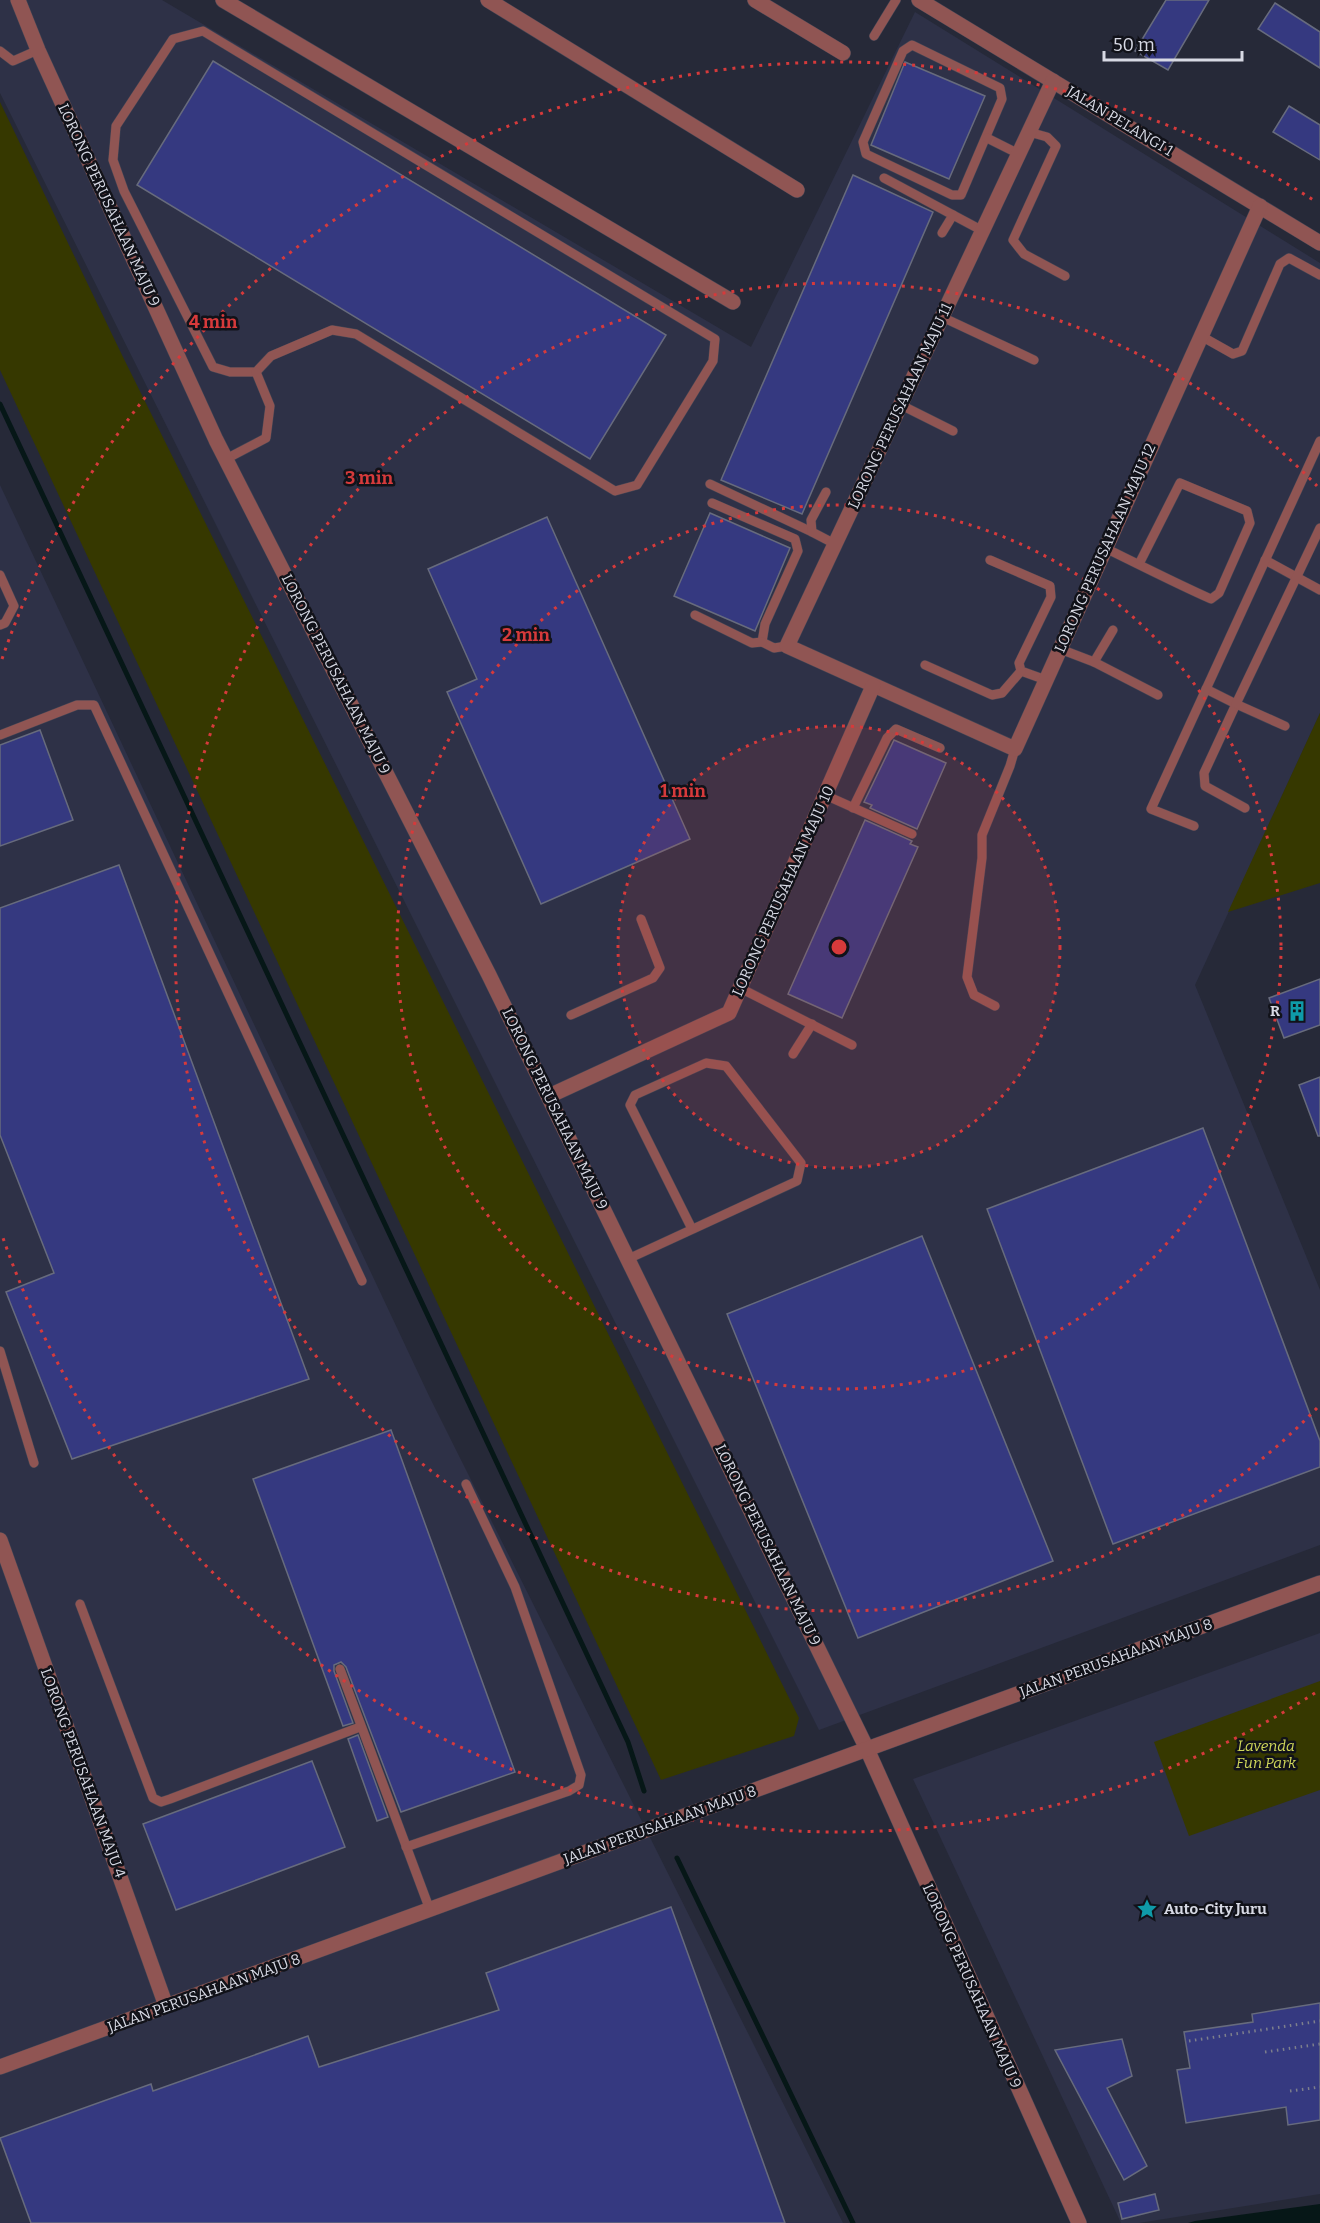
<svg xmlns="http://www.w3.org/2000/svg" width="1320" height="2223" viewBox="0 0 1320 2223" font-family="Bitter,serif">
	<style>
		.built { fill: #2e3147 }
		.green { fill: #363800 }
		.water { fill: #061717 }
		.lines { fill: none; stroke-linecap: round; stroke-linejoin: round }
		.stream { stroke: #061717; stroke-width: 5 }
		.building { fill: #353980; stroke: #676b7d; stroke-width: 1.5 }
		.service-casing { stroke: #424554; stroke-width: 10 }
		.minor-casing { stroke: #424554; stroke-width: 16 }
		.tertiary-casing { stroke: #424554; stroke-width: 16 }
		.path { stroke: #7d7f8c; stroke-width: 3; stroke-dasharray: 1.5 4.5; stroke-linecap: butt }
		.service { stroke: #905553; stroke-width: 9 }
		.minor { stroke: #905553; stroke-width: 15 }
		.tertiary { stroke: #905553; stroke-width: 15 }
		.ring { fill: none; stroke: #d63a3b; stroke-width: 3; stroke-dasharray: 3 6 }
		.labels { text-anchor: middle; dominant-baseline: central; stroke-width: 5; stroke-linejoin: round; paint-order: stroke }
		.street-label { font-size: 15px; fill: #d7d9e4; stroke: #111219 }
		.poi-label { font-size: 15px; font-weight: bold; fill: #d7d9e4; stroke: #111219; text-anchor: end }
		.park-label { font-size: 15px; font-style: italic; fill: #cfd659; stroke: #111219 }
		.centre { fill: #d63a3b; stroke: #111219; stroke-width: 3 }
		.ring-label { font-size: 18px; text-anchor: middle; font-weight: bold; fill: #d63a3b; stroke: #111219; stroke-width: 5; stroke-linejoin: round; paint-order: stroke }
	</style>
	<rect width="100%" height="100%" fill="#262938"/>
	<g class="built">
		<polygon points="0,0 162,0 751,347 915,12 1320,263 1320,713 1195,985 1320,1290 1320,1545 819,1730 0,93"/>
		<polygon points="0,485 430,1398 843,2223 0,2223"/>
		<polygon points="1320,1633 1320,2194 1139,2223 1121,2223 913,1779"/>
	</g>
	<g class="green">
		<polygon points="0,102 122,355 799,1718 794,1736 661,1780 0,370"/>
		<polygon points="1320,713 1320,883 1228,912"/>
		<polygon points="1320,1681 1320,1790 1189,1836 1154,1742"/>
	</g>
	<polygon class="water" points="1320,2204 1320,2223 1188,2223 1195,2221"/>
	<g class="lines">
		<g class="stream">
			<polyline points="0,404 628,1742 644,1791"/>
			<polyline points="677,1858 853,2223"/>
		</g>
	</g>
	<g class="building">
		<polygon points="1166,0 1209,0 1168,70 1135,51"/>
		<polygon points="1275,3 1320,32 1320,68 1258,29"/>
		<polygon points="213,61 666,335 590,459 137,185"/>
		<polygon points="905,62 985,96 949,179 871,145"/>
		<polygon points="1289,106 1320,125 1320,160 1273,132"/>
		<polygon points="853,175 933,212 802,514 721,480"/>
		<polygon points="710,513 790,548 755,631 674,596"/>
		<polygon points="547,517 690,839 541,904 447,692 477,679 428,569"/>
		<polygon points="40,730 73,820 0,846 0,745"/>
		<polygon points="894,740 946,763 917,829 870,808 872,805 864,802"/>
		<polygon points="865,820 912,841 910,844 918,847 842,1018 788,994"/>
		<polygon points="119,865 309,1379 72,1459 6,1292 54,1273 0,1135 0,908"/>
		<polygon points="1320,979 1320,1025 1284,1038 1269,998"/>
		<polygon points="1320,1077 1320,1136 1318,1136 1299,1085"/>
		<polygon points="1203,1128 1320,1441 1320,1467 1113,1544 987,1209"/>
		<polygon points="922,1236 1053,1561 858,1638 727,1314"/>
		<polygon points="391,1430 515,1772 401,1812 346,1667 341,1662 334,1665 334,1671 353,1723 343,1726 253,1479"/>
		<polygon points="358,1735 388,1817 377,1821 348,1739"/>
		<polygon points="312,1761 345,1847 176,1910 143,1824"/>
		<polygon points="671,1907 785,2223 31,2223 0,2138 151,2084 153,2091 308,2036 319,2067 499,2010 486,1973"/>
		<polygon points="1320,2003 1320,2120 1288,2125 1286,2107 1186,2123 1177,2070 1190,2068 1184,2032 1253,2022 1252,2014"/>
		<polygon points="1122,2039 1132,2076 1107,2088 1147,2166 1124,2180 1055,2050"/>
		<polygon points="1155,2194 1159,2210 1122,2219 1118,2203"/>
	</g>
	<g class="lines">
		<g class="service-casing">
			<g id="service">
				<polygon points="203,31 715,339 713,361 637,485 615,491 356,334 332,330 271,356 256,372 230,372 213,367 124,191 113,160 116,126 173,39"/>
				<polyline points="874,36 896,0"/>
				<polygon points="912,45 1000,88 1002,99 961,195 952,195 866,154 863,142 903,51"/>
				<polyline points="0,51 13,61 38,50"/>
				<polyline points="1029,132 1047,137 1056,146 1013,240 1024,254 1065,276"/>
				<polyline points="987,138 1019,154"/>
				<polyline points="884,178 953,215"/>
				<polyline points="942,233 953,215 983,231"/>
				<polyline points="942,317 1034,360"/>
				<polyline points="1201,336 1233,354 1242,351 1280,264 1289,258 1320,275"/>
				<polyline points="901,405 953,431"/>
				<polyline points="226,459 266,438 270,406 256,372"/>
				<polyline points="710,484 812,532"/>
				<polyline points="826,492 811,520 812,532 835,544"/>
				<polyline points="712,503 795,539 798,551 765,624 762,642 774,648 787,646"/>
				<path d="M1105 548C1140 565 1175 583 1211 599L1219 593 1250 523 1247 511 1180 483 1139 564"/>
				<polyline points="990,560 1050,586 1051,597 1019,663 1021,671 1046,680"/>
				<polyline points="1265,560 1320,590"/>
				<polyline points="0,575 14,606 5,623 0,625"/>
				<polyline points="695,615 752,643 762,642"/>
				<polyline points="1060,649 1094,662 1113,630"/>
				<polyline points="1094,662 1158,695"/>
				<polyline points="925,665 992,695 1002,693 1021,671"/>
				<polyline points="1206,689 1236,704 1204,773 1205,786 1245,808"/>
				<polyline points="1285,726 1236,704 1320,528"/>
				<polyline points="0,735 77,705 94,705 362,1281"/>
				<polyline points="825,795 912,834"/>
				<polyline points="853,808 887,738 896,729 940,748"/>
				<polyline points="1194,826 1151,809 1320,441"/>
				<polyline points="740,988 852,1045"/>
				<polyline points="995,1006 974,995 967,977 982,858 982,835 1010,766 1015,749"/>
				<polyline points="571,1015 653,978 660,968 641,919"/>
				<polyline points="793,1054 812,1024"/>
				<polyline points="628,1259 797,1181 801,1163 726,1066 706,1063 635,1095 630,1105 692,1229"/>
				<polyline points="0,1351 34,1463"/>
				<polyline points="80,1604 153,1798 161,1802 170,1799 360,1727"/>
				<polyline points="340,1669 430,1910"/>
				<polyline points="406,1847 569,1791 579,1785 581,1775 515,1587 466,1484"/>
			</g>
		</g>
		<g class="minor-casing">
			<g id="minor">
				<polyline points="18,0 38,50 216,440 489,975 867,1749 1079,2223"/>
				<polyline points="223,0 733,302"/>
				<polyline points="488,0 797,190"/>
				<polyline points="755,0 843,53"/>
				<polyline points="919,0 1320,243"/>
				<polyline points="1053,81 787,646 1015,749 1260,206"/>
				<polyline points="549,1096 729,1013 873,686"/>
				<polyline points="0,2067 166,2006"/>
			</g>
		</g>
		<g class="tertiary-casing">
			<polyline id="tertiary" points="0,1540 166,2006 1320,1583"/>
		</g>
		<g class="path">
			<polyline points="1189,2041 1320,2021"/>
			<polyline points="1265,2052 1320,2044"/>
			<polyline points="1290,2091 1320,2087"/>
		</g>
		<use href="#service" class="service"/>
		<use href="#minor" class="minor"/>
		<use href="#tertiary" class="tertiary"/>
	</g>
	<circle cx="839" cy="947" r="221" fill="#d63a3b" fill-opacity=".12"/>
	<g class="ring">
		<circle cx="839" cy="947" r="221"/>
		<circle cx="839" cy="947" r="442"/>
		<path d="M1317 1408A664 664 0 1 1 1317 486"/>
		<path d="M1315 1693A885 885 0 0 1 2 1235M2 659A885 885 0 0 1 1315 201"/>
	</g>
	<defs>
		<g id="building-bare" transform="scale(1.62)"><path d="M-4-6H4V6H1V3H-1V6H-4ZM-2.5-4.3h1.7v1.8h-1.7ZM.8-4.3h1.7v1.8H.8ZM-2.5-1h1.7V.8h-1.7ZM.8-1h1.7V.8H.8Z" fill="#0f9aa8" stroke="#111219" stroke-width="2.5" paint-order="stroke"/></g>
		<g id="sight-bare" transform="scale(1.62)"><path d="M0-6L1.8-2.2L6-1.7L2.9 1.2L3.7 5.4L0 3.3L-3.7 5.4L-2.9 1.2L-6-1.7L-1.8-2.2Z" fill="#0f9aa8" stroke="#111219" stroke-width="2.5" paint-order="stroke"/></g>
	</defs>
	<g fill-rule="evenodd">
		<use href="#building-bare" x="1297" y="1011"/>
		<use href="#sight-bare" x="1147" y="1909"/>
	</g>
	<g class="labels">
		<g class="street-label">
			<text transform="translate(1120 121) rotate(31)">JALAN PELANGI 1</text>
			<text transform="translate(109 205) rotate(65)">LORONG PERUSAHAAN MAJU 9</text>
			<text transform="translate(900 406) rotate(-65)">LORONG PERUSAHAAN MAJU 11</text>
			<text transform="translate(1105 548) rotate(-66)">LORONG PERUSAHAAN MAJU 12</text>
			<text transform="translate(336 674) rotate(63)">LORONG PERUSAHAAN MAJU 9</text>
			<text transform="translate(783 891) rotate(-66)">LORONG PERUSAHAAN MAJU 10</text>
			<text transform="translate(555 1109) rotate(64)">LORONG PERUSAHAAN MAJU 9</text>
			<text transform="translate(768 1545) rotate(64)">LORONG PERUSAHAAN MAJU 9</text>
			<text transform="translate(1116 1658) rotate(-20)">JALAN PERUSAHAAN MAJU 8</text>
			<text transform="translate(83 1773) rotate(70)">LORONG PERUSAHAAN MAJU 4</text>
			<text transform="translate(660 1825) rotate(-20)">JALAN PERUSAHAAN MAJU 8</text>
			<text transform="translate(972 1986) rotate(66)">LORONG PERUSAHAAN MAJU 9</text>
			<text transform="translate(204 1993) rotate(-20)">JALAN PERUSAHAAN MAJU 8</text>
		</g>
		<g class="poi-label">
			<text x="1280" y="1011">R</text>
			<text x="1164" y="1909" text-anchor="start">Auto-City Juru</text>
		</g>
		<g class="park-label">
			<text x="1266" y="1746">Lavenda<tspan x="1266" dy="17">Fun Park</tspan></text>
		</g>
	</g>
	<circle cx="839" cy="947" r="9" class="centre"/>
	<g class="ring-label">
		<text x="213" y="328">4 min</text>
		<text x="369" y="484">3 min</text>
		<text x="526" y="641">2 min</text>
		<text x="683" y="797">1 min</text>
	</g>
	<path d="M1104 51v9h138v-9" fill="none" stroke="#d7d9e4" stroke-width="3"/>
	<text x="1113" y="51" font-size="18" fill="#d7d9e4" stroke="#111219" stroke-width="4.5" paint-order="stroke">50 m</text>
</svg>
